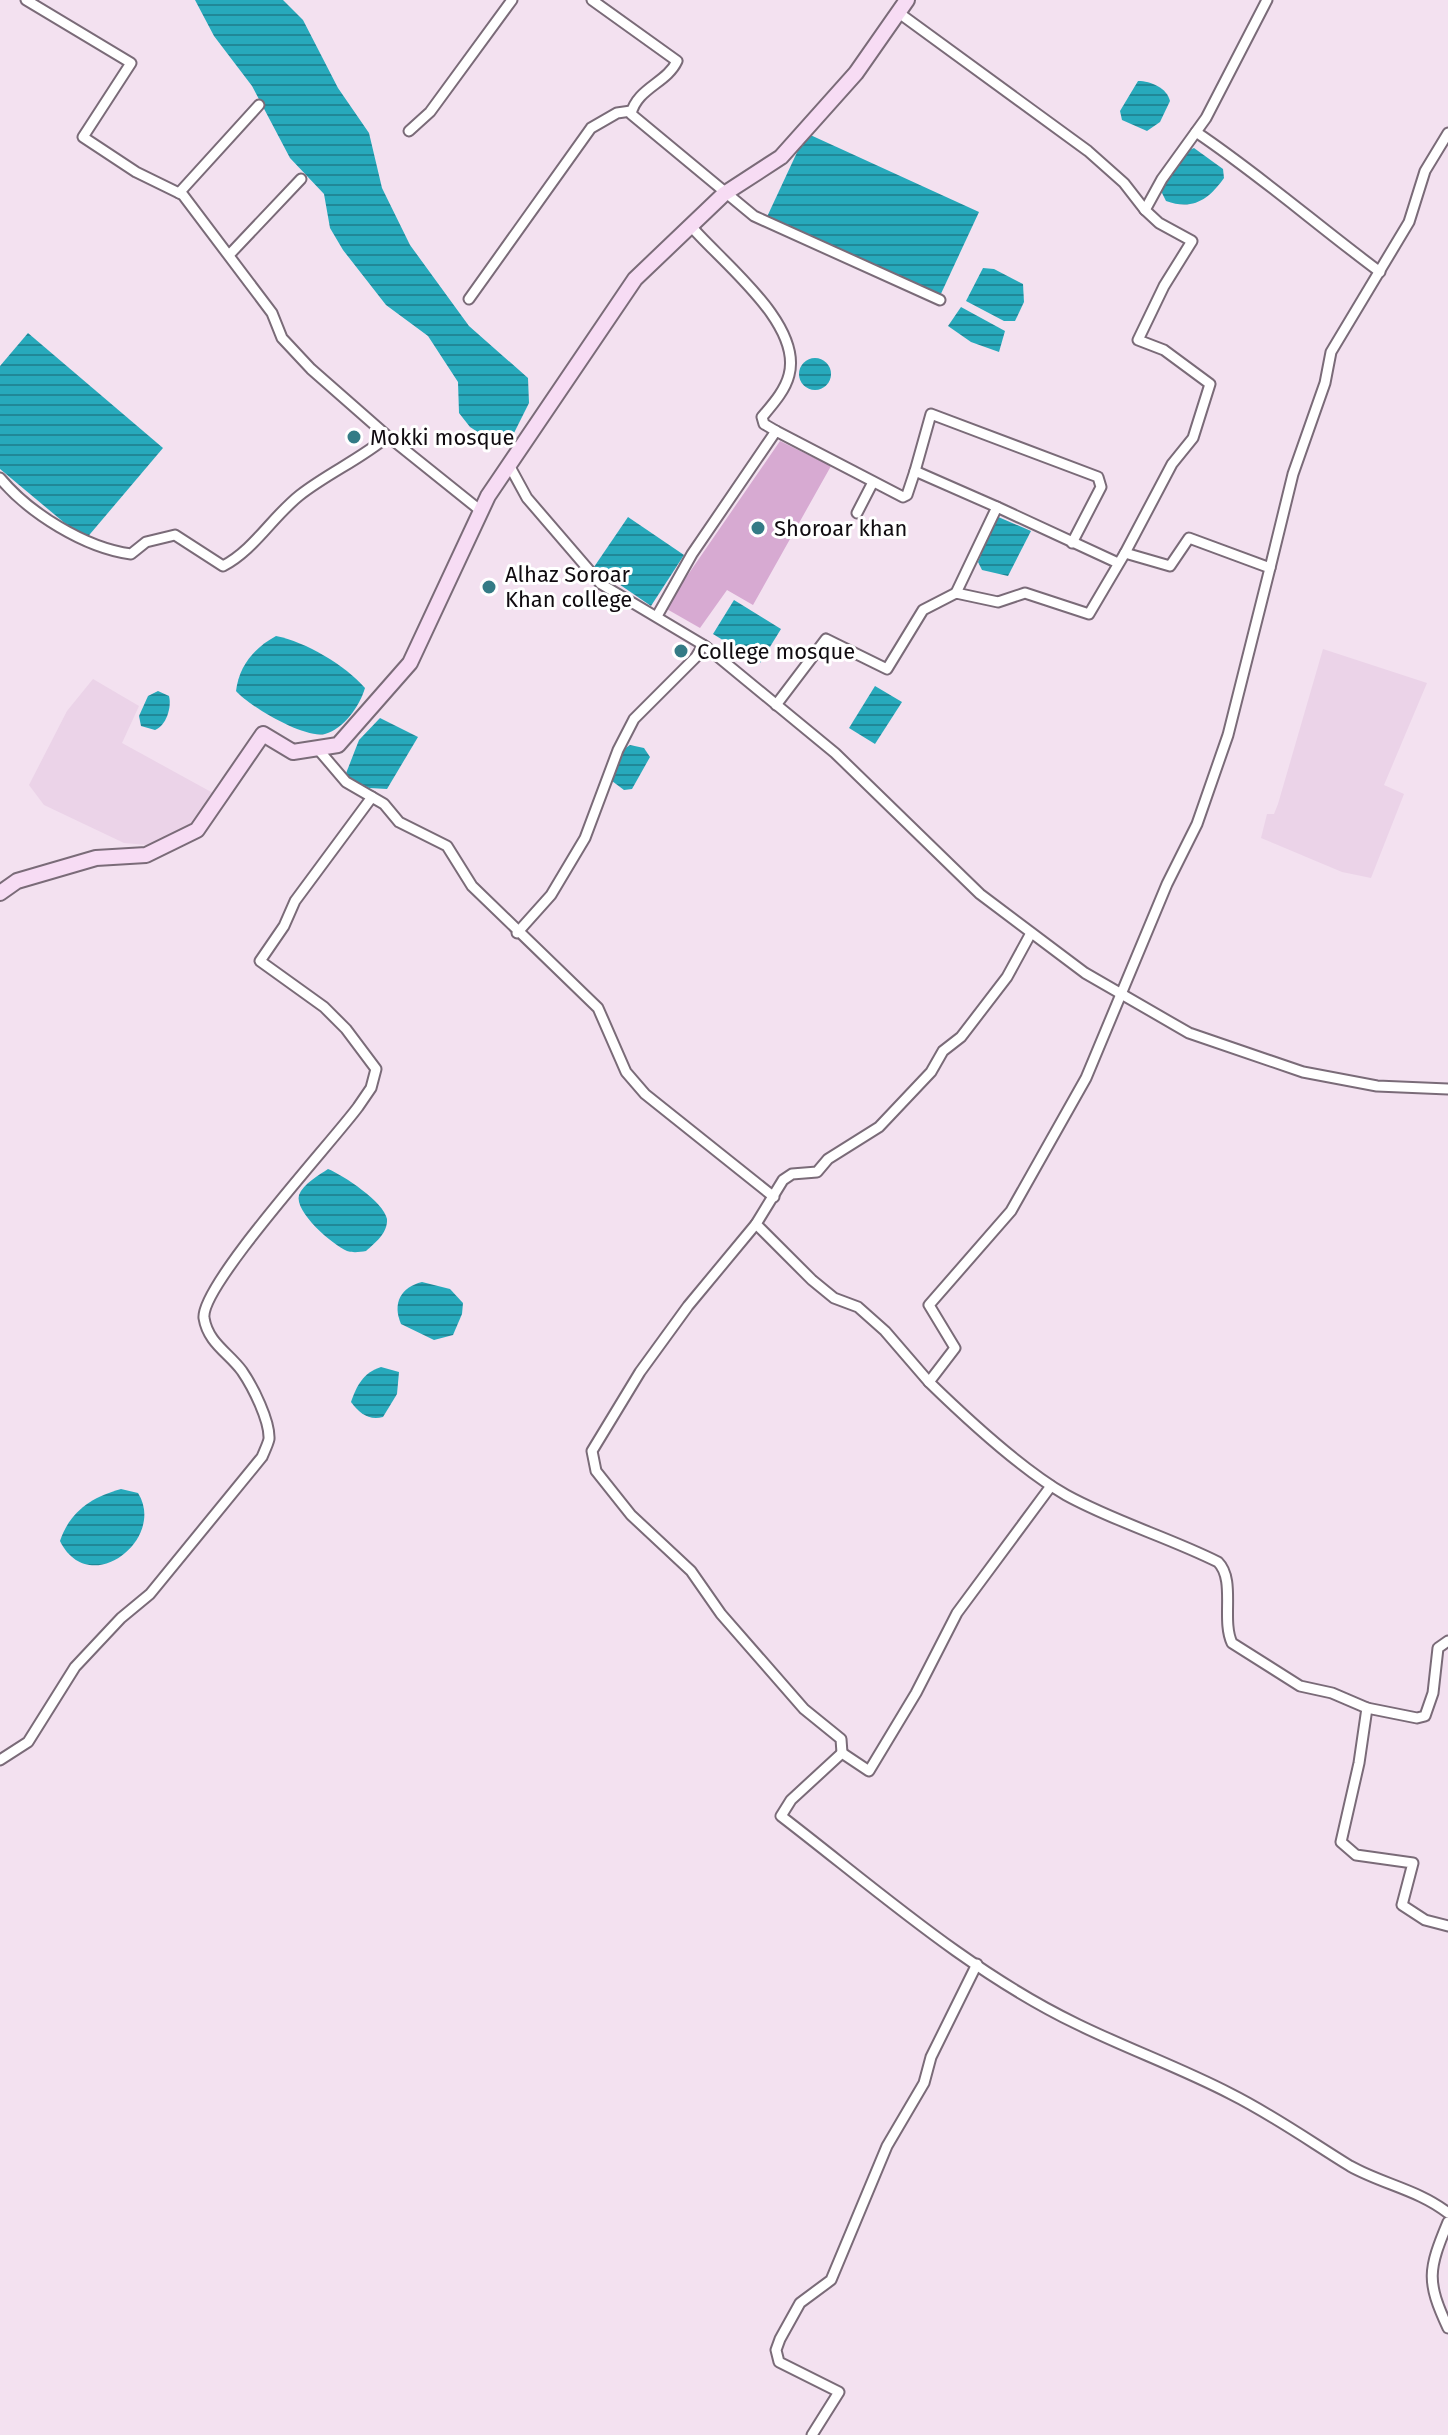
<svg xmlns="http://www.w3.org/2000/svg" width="1448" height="2435" viewBox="0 0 1448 2435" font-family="'Fira Sans',sans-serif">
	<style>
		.built { fill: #ebd3e8 }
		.pitch { fill: #d7aad2 }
		.water { fill: url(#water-rules) }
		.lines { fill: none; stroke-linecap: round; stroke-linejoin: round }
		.street-casing { stroke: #7a6b78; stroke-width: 13 }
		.secondary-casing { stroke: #7a6b78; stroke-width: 18 }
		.street { stroke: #fff; stroke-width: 9 }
		.secondary { stroke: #f7dcf4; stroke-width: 14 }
		.poi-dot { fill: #347b86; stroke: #fff; stroke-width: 3 }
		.labels { text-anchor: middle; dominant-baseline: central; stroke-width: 6; stroke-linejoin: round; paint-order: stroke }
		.poi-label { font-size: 22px; fill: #100b10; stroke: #fff; text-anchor: start }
	</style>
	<defs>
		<pattern id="water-rules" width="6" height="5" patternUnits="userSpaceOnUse" patternTransform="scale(2)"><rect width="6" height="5" fill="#27a9bb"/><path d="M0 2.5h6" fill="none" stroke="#208897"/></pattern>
	</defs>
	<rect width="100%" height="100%" fill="#f3e1f0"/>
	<g class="built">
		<polygon points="1323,649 1427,683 1384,785 1404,794 1371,878 1342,872 1261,838 1267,814 1274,814 1278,804"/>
		<polygon points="93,679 139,706 122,743 213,793 201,816 171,837 148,845 124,843 44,805 29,785 67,711"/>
	</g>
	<polygon class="pitch" points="780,441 831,466 753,605 727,590 700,628 665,608"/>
	<g class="water">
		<polygon points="195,0 283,0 303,20 338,88 369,133 382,188 410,245 469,326 528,378 529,403 514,433 487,438 470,427 459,413 458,382 428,336 386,305 343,250 330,228 324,194 290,158 252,86 214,36"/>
		<path d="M1138 81C1151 81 1167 88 1170 101L1160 122 1147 131 1122 120 1120 111Z"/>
		<polygon points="806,133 979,212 939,298 766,219"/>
		<path d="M1194 148 1223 169 1224 178C1209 199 1193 211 1166 201L1161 191C1166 175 1178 154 1194 148Z"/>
		<polygon points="983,268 994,269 1023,284 1024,302 1015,321 1004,321 966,301"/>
		<polygon points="961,307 1005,331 999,352 971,342 948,326"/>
		<polygon points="28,333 163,448 85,540 0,469 0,366"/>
		<circle cx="815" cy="374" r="16"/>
		<polygon points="996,516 1031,531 1008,576 982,570 978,562"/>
		<polygon points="628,517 684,555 651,606 594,567"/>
		<polygon points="734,600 781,629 760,663 713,634"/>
		<path d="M276 636C306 642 345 665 365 688 360 705 344 729 325 734 304 739 249 706 236 691 239 666 254 648 276 636Z"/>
		<polygon points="875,686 902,702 875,744 849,728"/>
		<path d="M158 691 169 696C172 707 166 726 155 730L141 726 139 716 148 696Z"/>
		<polygon points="380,718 418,737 387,789 369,788 345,776 359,740"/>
		<path d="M630 745 644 748 650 757 632 789 624 790 612 781C614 765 616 753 630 745Z"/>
		<path d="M328 1169C343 1175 384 1202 387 1219 388 1233 375 1243 366 1251 360 1252 353 1253 347 1251 333 1245 294 1212 299 1195 303 1184 319 1175 328 1169Z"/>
		<path d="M422 1282 450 1289 463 1303 462 1314 453 1335 434 1340 401 1324C392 1303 401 1287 422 1282Z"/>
		<path d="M381 1367 399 1372 397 1394 383 1417C369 1421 359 1413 351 1402 357 1385 363 1373 381 1367Z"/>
		<path d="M121 1489 138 1493C167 1539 89 1600 60 1541 70 1511 92 1497 121 1489Z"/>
	</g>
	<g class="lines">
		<g class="street-casing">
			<g id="street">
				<polyline points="26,0 131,63 83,137 136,172 183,195 272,313 282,338 311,369 385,434 481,511"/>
				<path d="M592 0 677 61C667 83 637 88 631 114L754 216 940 300"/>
				<polyline points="899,13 1088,151 1124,183 1145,210"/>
				<polyline points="409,131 430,112 512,0"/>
				<path d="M1196 132C1260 175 1318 226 1380 272"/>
				<polyline points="179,193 259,105"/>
				<path d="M690 225C720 261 803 323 789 375 785 391 772 405 762 417L764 424 776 431"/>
				<polyline points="230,254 301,179"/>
				<polyline points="469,299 591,128 617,113 631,111"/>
				<polyline points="509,465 527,498 601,584 705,646 835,753 980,894 1085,973 1189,1033 1303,1072 1377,1086 1448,1089"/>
				<polyline points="915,471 931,414 1098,477 1101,487 1072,543"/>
				<path d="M0 478C29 513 85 548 131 554L146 542 175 535 223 566C254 550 272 517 300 495 328 473 361 459 388 436"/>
				<polyline points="857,513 873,482"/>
				<polyline points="1125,553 1172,464 1193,438 1210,384 1164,350 1138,340 1164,286 1192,241 1159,223 1145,210 1162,179 1206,118 1267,0"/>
				<polyline points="1270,568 1293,474 1325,383 1331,352 1409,222 1425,171 1448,133"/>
				<polyline points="956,593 997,507 1118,563"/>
				<polyline points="657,616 692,554 776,431 903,497 907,495 915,471 997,507"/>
				<path d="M776 705 826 639 887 669 923 610 956 593 998 602 1025 593 1089 614 1125 553 1170 566 1189 538 1270 568 1228 735 1197 824 1167 884 1086 1078 1011 1211 929 1305 955 1348 929 1382C967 1419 1021 1469 1066 1495 1115 1522 1168 1537 1218 1562 1236 1580 1221 1620 1232 1643L1300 1686 1332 1693 1367 1708 1417 1718 1425 1716 1433 1693 1438 1648 1448 1641"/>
				<polyline points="317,748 346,782 384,804 399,822 447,846 472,886 598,1008 626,1072 645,1094 774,1197"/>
				<polyline points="517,933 551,895 585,838 618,750 634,719 696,657 703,645"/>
				<polyline points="756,1224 688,1306 640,1372 592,1451 596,1471 631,1515 691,1571 721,1614 804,1709 841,1739 842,1753"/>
				<polyline points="929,1382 885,1331 858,1307 834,1298 812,1280 756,1224 783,1180 792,1174 817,1172 828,1159 879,1127 931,1072 943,1051 961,1037 1007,977 1031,933"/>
				<path d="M1051 1486 957 1613 916 1693 869 1771 842 1753 791 1800 781 1816C876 1889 969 1972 1077 2024 1128 2049 1181 2068 1231 2094 1273 2115 1311 2142 1350 2166 1382 2184 1419 2190 1448 2213"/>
				<polyline points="1367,1708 1359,1763 1341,1842 1356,1855 1413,1863 1402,1905 1425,1920 1448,1926"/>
				<path d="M0 1760 28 1742 75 1667 121 1618 150 1594 262 1457C264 1452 268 1444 269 1439 270 1421 253 1387 242 1371 229 1353 208 1343 204 1318 200 1286 333 1141 358 1107L371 1088 376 1069 346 1029 324 1007 260 961 284 926 295 901 372 797"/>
				<path d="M1448 2222C1428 2270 1426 2281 1448 2328"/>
				<polyline points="812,2435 839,2392 779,2362 776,2350 780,2339 800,2303 831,2280 887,2146 924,2083 931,2057 977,1964"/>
			</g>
		</g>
		<g class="secondary-casing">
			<polyline id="secondary" points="0,893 17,881 96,858 146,855 197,830 263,734 293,752 338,745 410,663 488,496 635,279 724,194 781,157 856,73 907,0"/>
		</g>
		<use href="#street" class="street"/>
		<use href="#secondary" class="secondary"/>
	</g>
	<g class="poi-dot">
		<circle cx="354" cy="437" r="8"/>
		<circle cx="758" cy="528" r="8"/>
		<circle cx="489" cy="587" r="8"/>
		<circle cx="681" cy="651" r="8"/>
	</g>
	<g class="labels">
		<g class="poi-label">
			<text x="370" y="437">Mokki mosque</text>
			<text x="774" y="528">Shoroar khan</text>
			<text x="505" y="574">Alhaz Soroar<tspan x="505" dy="25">Khan college</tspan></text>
			<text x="697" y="651">College mosque</text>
		</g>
	</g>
</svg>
